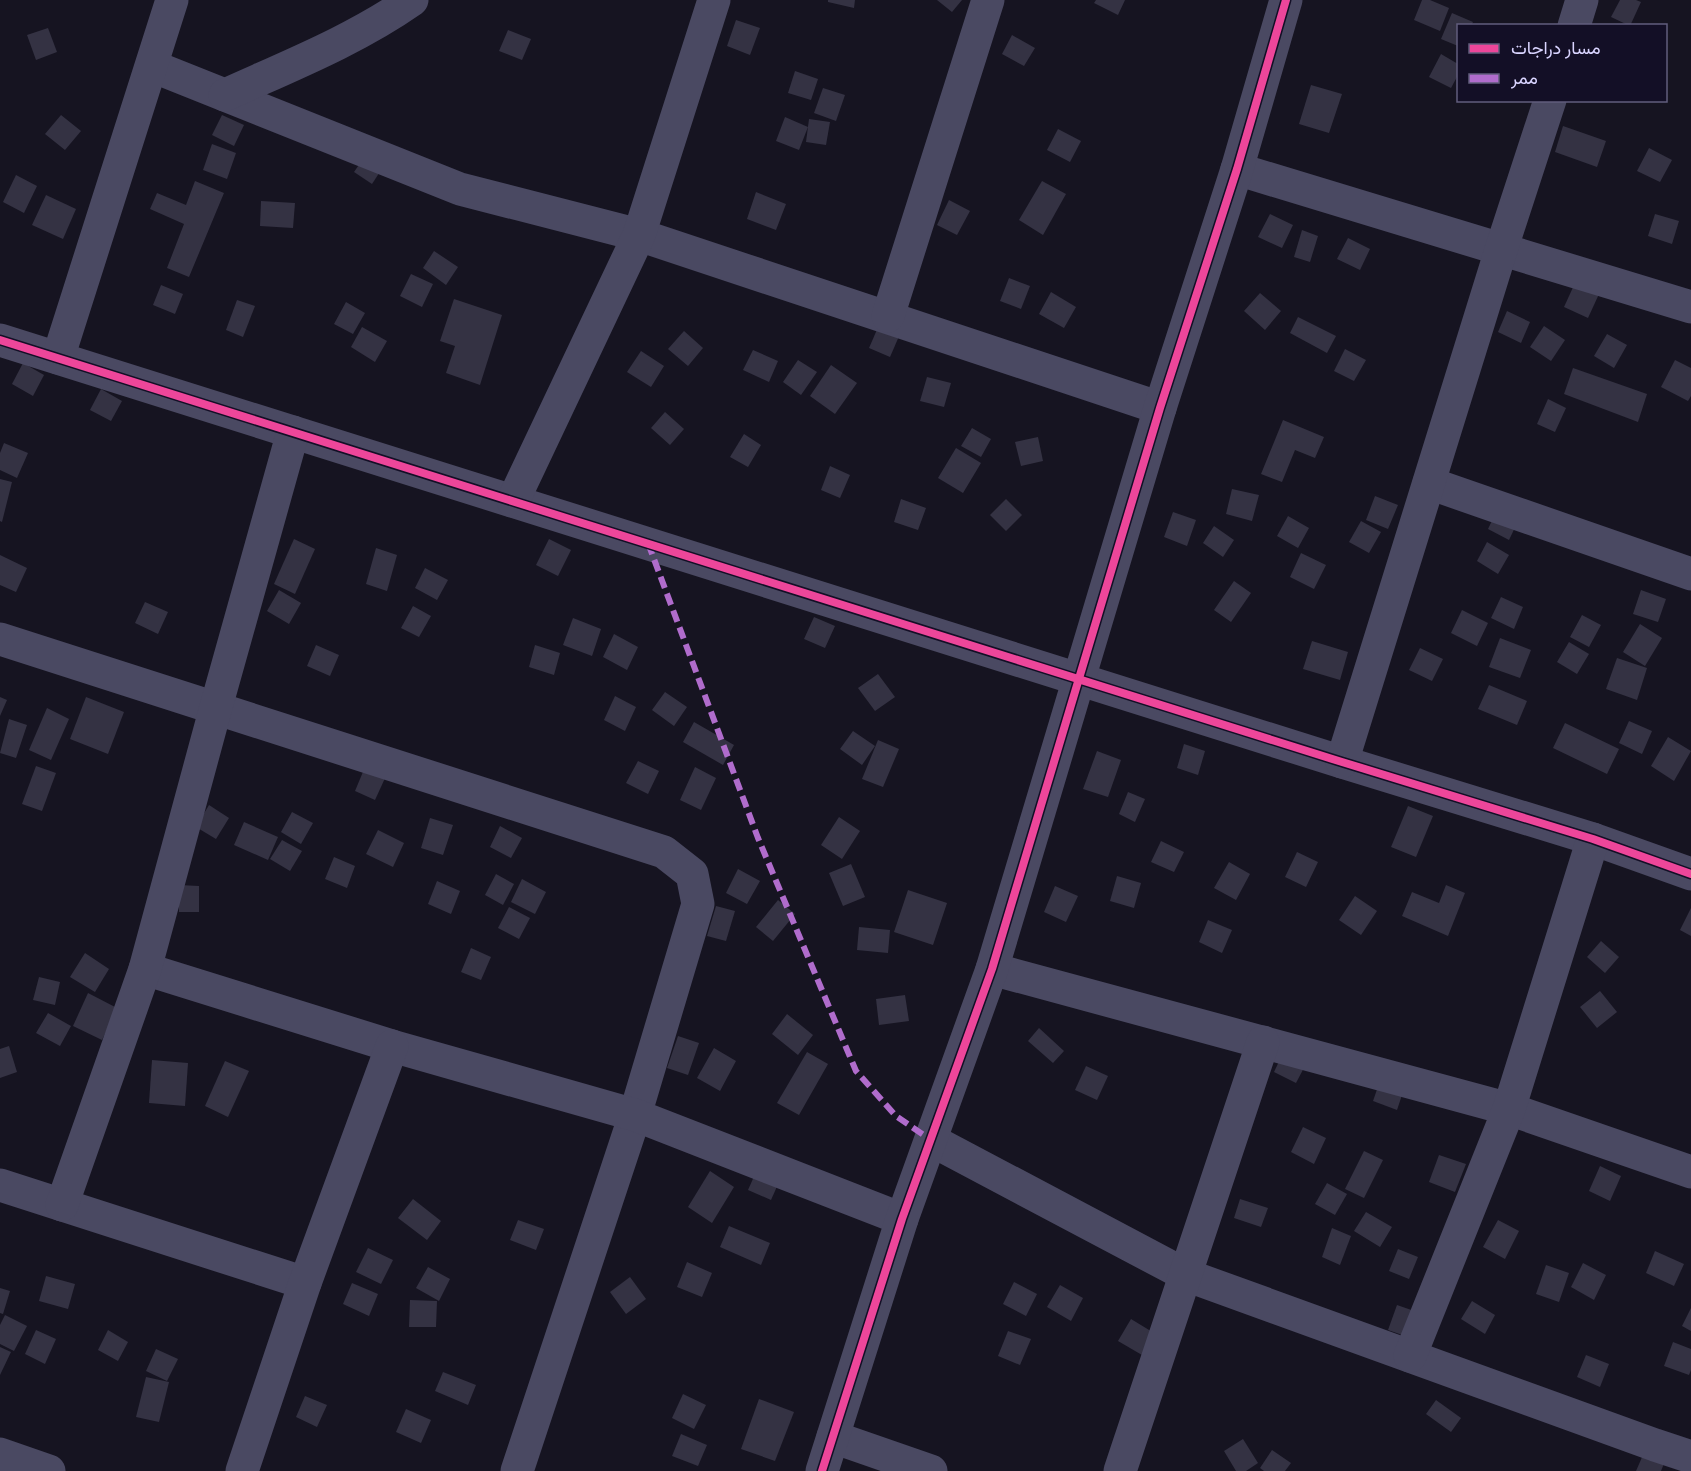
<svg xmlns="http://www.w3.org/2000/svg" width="1691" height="1471" viewBox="0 0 1691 1471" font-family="'PT Sans Narrow',Vazirmatn,sans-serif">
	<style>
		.building { fill: #343243 }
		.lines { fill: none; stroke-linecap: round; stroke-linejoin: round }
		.minor { stroke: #4a4962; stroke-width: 33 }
		.quiet { stroke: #b06ccc; stroke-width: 6; stroke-dasharray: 12 6; stroke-linecap: butt }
		.cycleway-casing { stroke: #130f26; stroke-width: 11 }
		.cycleway { stroke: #ed469a; stroke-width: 8 }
	</style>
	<rect width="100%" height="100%" fill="#161421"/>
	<g class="building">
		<polygon points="828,0 855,0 854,8 828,2"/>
		<polygon points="937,0 962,0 952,12"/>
		<polygon points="1096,0 1125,0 1118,15 1094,3"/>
		<polygon points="1422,0 1430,0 1449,8 1440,31 1414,20"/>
		<polygon points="1620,0 1636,0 1641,2 1630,26 1611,17"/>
		<polygon points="1452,13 1473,22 1471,26 1458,26 1458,46 1441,39"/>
		<polygon points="736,20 760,28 750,55 727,46"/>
		<polygon points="48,28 57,52 36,60 27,35"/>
		<polygon points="508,30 531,39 522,60 499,51"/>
		<polygon points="1012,35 1035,48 1024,66 1002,54"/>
		<polygon points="1441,54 1458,64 1458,75 1451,88 1429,77"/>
		<polygon points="795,71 818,79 811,100 788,93"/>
		<polygon points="1311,85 1342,94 1329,133 1299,124"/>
		<polygon points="823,88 845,95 836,121 814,113"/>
		<polygon points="61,115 81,131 65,150 45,134"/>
		<polygon points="222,115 244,125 234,146 212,135"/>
		<polygon points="785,117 808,127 799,150 776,141"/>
		<polygon points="809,119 830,122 826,145 806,142"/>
		<polygon points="1563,126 1606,141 1597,167 1555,152"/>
		<polygon points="1058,129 1081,141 1070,162 1047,150"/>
		<polygon points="212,144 236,153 227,179 203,170"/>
		<polygon points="1649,148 1672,160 1660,182 1637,171"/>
		<polygon points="367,153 385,164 372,184 354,172"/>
		<polygon points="16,175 37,186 24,213 3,202"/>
		<polygon points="195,181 224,193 189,277 167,268 184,224 150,209 157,193 186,205"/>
		<polygon points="1042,181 1066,194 1043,235 1019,220"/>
		<polygon points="756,192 786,204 776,230 747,219"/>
		<polygon points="46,195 76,209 63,239 32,225"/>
		<polygon points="949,200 970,211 957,235 937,225"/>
		<polygon points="261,201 295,203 293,228 260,226"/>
		<polygon points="1270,214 1293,225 1282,248 1258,237"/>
		<polygon points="1655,214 1679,221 1672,244 1648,236"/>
		<polygon points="1302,230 1318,236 1310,262 1294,257"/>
		<polygon points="1348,238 1370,249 1360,270 1337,259"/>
		<polygon points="434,251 458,267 446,285 423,268"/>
		<polygon points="411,274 433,284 422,307 400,296"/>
		<polygon points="1009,278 1030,286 1021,309 1000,301"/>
		<polygon points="1575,283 1599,294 1588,318 1564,307"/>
		<polygon points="161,285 183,294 175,314 153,305"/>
		<polygon points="1051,292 1076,307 1064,328 1039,314"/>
		<polygon points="1260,293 1281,311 1265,330 1244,311"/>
		<polygon points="454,299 502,315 480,385 446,373 455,346 440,341"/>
		<polygon points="237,300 255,306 243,337 226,330"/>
		<polygon points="346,302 365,313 353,334 334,324"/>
		<polygon points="1507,311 1530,322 1521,343 1498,332"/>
		<polygon points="1298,317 1336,336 1327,353 1290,333"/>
		<polygon points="879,325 900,334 890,357 869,348"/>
		<polygon points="1544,326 1565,340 1551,361 1530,347"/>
		<polygon points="362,327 387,341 375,362 351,347"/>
		<polygon points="684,331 703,348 688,366 668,349"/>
		<polygon points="1607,334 1627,345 1614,368 1594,356"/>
		<polygon points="1345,349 1366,360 1354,381 1334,371"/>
		<polygon points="753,350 778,361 769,382 743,370"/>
		<polygon points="641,351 664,366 651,387 627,372"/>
		<polygon points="798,360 817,372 801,395 783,382"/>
		<polygon points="1675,360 1691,368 1691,396 1688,401 1661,387"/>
		<polygon points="23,363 44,375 33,396 12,384"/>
		<polygon points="831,365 857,383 835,414 810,396"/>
		<polygon points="1573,368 1647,394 1638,422 1564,394"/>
		<polygon points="927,377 951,383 944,407 920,401"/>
		<polygon points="101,389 122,401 111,421 90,410"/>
		<polygon points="1548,399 1566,408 1555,432 1537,424"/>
		<polygon points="665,412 684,429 670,445 651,428"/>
		<polygon points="1283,420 1324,437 1315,458 1295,450 1282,482 1261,474"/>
		<polygon points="972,428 991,439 981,457 961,446"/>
		<polygon points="744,434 761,445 748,467 730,457"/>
		<polygon points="1038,437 1043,461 1021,466 1015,442"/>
		<polygon points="4,443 28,453 17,478 0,470 0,453"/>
		<polygon points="956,448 981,463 963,493 938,478"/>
		<polygon points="830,466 850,475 840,498 821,490"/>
		<polygon points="0,479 12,482 2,522 0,521"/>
		<polygon points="1232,489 1259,495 1252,521 1226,514"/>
		<polygon points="1375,496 1398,505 1388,529 1366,520"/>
		<polygon points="901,499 926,508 918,530 894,522"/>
		<polygon points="1006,499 1022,515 1006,531 990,515"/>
		<polygon points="1499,506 1520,517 1509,540 1488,529"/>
		<polygon points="1173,512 1196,520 1187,546 1164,537"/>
		<polygon points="1288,516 1309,528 1298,548 1277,536"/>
		<polygon points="1361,521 1381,532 1369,553 1349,542"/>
		<polygon points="1214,526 1234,540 1223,557 1203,543"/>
		<polygon points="294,539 315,549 295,594 274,584"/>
		<polygon points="549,539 571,550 558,576 536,565"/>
		<polygon points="1487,542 1509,555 1498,574 1477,561"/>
		<polygon points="376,548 397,555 387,591 366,584"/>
		<polygon points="1301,553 1326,565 1314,589 1290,577"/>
		<polygon points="0,555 27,568 16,592 0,585"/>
		<polygon points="425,568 448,580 437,600 415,588"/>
		<polygon points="1234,581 1251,593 1231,622 1214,610"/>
		<polygon points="279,590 301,603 289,624 267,611"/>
		<polygon points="1641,590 1666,599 1658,622 1633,614"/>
		<polygon points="1501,597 1523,607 1514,629 1491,618"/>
		<polygon points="145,602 168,612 158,634 135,623"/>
		<polygon points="413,606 431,616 419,637 401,628"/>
		<polygon points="1462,610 1488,623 1477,646 1451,633"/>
		<polygon points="1582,615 1601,625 1589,647 1570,637"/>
		<polygon points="814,617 835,626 825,648 804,639"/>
		<polygon points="573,618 601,629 592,656 563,645"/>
		<polygon points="1640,624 1662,638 1645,666 1623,652"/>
		<polygon points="614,634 638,647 627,670 603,657"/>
		<polygon points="1500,638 1531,650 1520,678 1489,667"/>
		<polygon points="1312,641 1348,652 1340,680 1303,669"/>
		<polygon points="1569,642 1589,654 1577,674 1557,662"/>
		<polygon points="316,645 339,655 330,676 307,666"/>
		<polygon points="535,645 560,653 554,675 529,667"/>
		<polygon points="1420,648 1443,659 1432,681 1409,670"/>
		<polygon points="1617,658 1647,668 1637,700 1606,689"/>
		<polygon points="878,674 895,697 875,711 858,688"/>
		<polygon points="1489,685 1527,701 1517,725 1478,709"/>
		<polygon points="665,692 687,707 674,726 652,710"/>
		<polygon points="615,696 636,707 625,731 604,720"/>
		<polygon points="0,697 7,700 0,716"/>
		<polygon points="86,697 124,712 108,754 70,739"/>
		<polygon points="47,708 69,719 51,760 29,750"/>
		<polygon points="9,719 27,725 16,758 0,753"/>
		<polygon points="1629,721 1652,731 1642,754 1619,743"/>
		<polygon points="694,722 734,745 723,765 683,742"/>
		<polygon points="1565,723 1619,749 1607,774 1553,748"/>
		<polygon points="853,731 875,746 862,765 840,749"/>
		<polygon points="1668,737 1691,751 1674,781 1651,766"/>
		<polygon points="878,740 899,749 883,787 862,779"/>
		<polygon points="1184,744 1205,751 1198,775 1177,768"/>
		<polygon points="1097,751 1121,760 1108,797 1083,789"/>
		<polygon points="638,761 659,771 648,794 626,783"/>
		<polygon points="36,766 56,773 42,811 22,804"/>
		<polygon points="365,767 386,776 375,800 355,791"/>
		<polygon points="695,767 716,778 701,810 680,800"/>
		<polygon points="1128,792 1145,799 1135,822 1119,814"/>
		<polygon points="209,805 229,818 216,839 196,827"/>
		<polygon points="1408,806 1433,816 1416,857 1391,847"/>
		<polygon points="292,812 313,823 301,844 281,832"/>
		<polygon points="839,817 860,831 842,859 821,845"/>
		<polygon points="430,818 453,825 443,855 421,848"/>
		<polygon points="244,822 278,837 268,860 234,845"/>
		<polygon points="500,826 522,838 511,858 490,847"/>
		<polygon points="378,830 404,843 393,867 366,854"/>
		<polygon points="282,840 302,851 290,871 270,859"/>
		<polygon points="1161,841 1184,852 1174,872 1151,862"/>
		<polygon points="1297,852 1318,862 1306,887 1285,877"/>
		<polygon points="334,857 355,866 347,888 325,879"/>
		<polygon points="1229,862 1250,874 1236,900 1214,888"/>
		<polygon points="851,864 865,897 843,906 829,873"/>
		<polygon points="738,869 760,881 747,904 726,893"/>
		<polygon points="496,874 514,884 503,905 485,895"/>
		<polygon points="1117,876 1141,883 1134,908 1110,901"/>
		<polygon points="522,879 546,892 535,914 511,902"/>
		<polygon points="437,881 460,891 451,914 428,904"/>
		<polygon points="179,885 199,886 199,912 179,912"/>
		<polygon points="1446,885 1465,893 1448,936 1402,916 1412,892 1439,903"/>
		<polygon points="1055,886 1078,896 1066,922 1044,912"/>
		<polygon points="908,890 947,903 933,945 894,932"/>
		<polygon points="1355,896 1377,911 1361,935 1339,920"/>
		<polygon points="778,900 795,914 773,941 756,927"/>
		<polygon points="716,906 735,911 726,941 707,936"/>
		<polygon points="509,907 530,918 519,939 498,928"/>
		<polygon points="1691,908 1691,936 1680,930"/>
		<polygon points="1208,920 1232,930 1222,953 1199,942"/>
		<polygon points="859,927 890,930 888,953 857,950"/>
		<polygon points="1601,941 1619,957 1605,973 1587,957"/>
		<polygon points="471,948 491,957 481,980 461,972"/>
		<polygon points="85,953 109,969 95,992 70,977"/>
		<polygon points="39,977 60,982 55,1005 33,1000"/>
		<polygon points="1600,991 1617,1012 1597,1028 1580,1007"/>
		<polygon points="88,993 117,1008 102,1040 73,1026"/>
		<polygon points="905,995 909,1021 879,1025 876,999"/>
		<polygon points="48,1013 71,1026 60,1046 36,1033"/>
		<polygon points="787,1014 813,1035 798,1055 772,1034"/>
		<polygon points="1039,1028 1064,1051 1053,1063 1028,1041"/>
		<polygon points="678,1036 699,1043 688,1075 667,1068"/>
		<polygon points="9,1046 17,1072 0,1078 0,1049"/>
		<polygon points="714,1048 736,1061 720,1091 697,1078"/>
		<polygon points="1284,1051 1307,1062 1296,1083 1274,1072"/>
		<polygon points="807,1052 828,1064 799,1115 777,1103"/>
		<polygon points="152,1060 188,1063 185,1106 149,1103"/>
		<polygon points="225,1061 249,1071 228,1117 205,1106"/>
		<polygon points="1086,1066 1108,1076 1097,1100 1075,1090"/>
		<polygon points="1382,1075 1406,1083 1397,1110 1373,1101"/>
		<polygon points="1303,1127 1326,1138 1314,1164 1291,1152"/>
		<polygon points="1364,1151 1383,1160 1364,1198 1345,1189"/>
		<polygon points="1439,1155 1466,1164 1455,1192 1429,1182"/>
		<polygon points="1600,1166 1621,1176 1610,1201 1589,1191"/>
		<polygon points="710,1171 734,1187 712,1223 688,1207"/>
		<polygon points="756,1172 779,1182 771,1200 748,1190"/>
		<polygon points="1327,1183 1347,1194 1335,1215 1315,1204"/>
		<polygon points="413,1199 441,1221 427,1240 398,1218"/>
		<polygon points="1240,1199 1268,1208 1261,1227 1234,1218"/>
		<polygon points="1366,1212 1392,1227 1380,1247 1354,1231"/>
		<polygon points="518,1220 544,1229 536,1250 510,1240"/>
		<polygon points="1498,1220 1519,1231 1505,1259 1483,1247"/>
		<polygon points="729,1226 770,1243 761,1265 720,1247"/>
		<polygon points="1332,1228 1351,1236 1340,1265 1322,1257"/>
		<polygon points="368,1248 393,1260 381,1284 356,1272"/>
		<polygon points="1398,1249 1418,1257 1409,1279 1389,1271"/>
		<polygon points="1655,1251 1684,1264 1674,1286 1646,1273"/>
		<polygon points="687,1262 712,1273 702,1297 677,1287"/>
		<polygon points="1583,1263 1606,1275 1594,1300 1571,1287"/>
		<polygon points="1546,1265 1569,1273 1559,1302 1536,1294"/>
		<polygon points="428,1267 450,1279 439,1301 416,1288"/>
		<polygon points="46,1276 75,1284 68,1309 39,1301"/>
		<polygon points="630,1277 646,1299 626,1314 610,1292"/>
		<polygon points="1014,1282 1037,1294 1026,1316 1003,1304"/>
		<polygon points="352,1283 378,1294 369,1316 343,1304"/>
		<polygon points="1060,1285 1083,1298 1071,1321 1047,1307"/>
		<polygon points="0,1288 10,1291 3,1314 0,1313"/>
		<polygon points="410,1300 437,1301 436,1327 409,1327"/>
		<polygon points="1472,1301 1495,1315 1485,1334 1461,1319"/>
		<polygon points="1397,1305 1420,1313 1411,1338 1388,1330"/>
		<polygon points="1691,1308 1691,1331 1682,1326"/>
		<polygon points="5,1315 27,1326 14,1351 0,1344 0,1325"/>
		<polygon points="1131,1319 1154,1333 1142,1355 1118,1341"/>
		<polygon points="36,1330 56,1339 45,1364 25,1354"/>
		<polygon points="108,1330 128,1342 118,1361 98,1350"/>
		<polygon points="1008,1331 1031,1339 1020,1365 998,1356"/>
		<polygon points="1673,1342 1691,1349 1691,1370 1689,1375 1664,1366"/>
		<polygon points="0,1347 11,1352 0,1375"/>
		<polygon points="156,1349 178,1359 167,1381 146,1371"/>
		<polygon points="1586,1355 1609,1364 1600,1387 1577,1377"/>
		<polygon points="443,1372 476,1385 468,1405 435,1391"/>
		<polygon points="146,1377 169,1382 159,1422 136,1417"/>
		<polygon points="683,1394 706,1405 694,1429 672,1418"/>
		<polygon points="305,1396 327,1405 317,1427 296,1417"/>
		<polygon points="759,1399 794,1412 775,1461 741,1449"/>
		<polygon points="1436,1400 1461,1418 1451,1432 1426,1414"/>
		<polygon points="406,1409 431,1420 421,1443 396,1432"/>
		<polygon points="681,1434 707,1445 698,1466 672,1456"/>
		<polygon points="1243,1439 1258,1463 1246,1471 1236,1471 1224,1451"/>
		<polygon points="1646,1448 1667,1456 1661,1471 1636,1471"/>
		<polygon points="1272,1450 1291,1463 1285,1471 1264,1471 1260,1468"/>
	</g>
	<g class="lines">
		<g class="minor">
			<polyline points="1574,26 1582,0"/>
			<polyline points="152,66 460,189 639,235 1160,408"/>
			<path d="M225 95C289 66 355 40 412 0"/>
			<polyline points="1237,169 1691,307"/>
			<polyline points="888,316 988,0"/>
			<polyline points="0,340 1342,762 1593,839 1691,874"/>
			<polyline points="58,358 172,0"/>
			<polyline points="1429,483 1691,574"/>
			<polyline points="513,501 639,235 714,0"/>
			<polyline points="0,639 664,852 692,874 698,904 635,1115 517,1471"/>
			<polyline points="1342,762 1501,250 1550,100"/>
			<polyline points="145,969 392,1046 635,1115 902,1219"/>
			<polyline points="992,969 1509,1109 1691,1172"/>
			<polyline points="931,1140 1186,1275 1655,1445 1691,1457"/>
			<polyline points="0,1185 305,1283"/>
			<polyline points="62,1205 145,969 216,707 293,432"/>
			<polyline points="1410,1356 1509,1109 1593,839"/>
			<polyline points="833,1437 931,1471"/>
			<polyline points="0,1454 49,1471"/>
			<polyline points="242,1471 305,1283 392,1046"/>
			<polyline points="822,1471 902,1219 992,969 1160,408 1237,169 1286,0"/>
			<polyline points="1120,1471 1263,1042"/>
		</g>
		<polyline class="quiet" points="648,543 758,838 856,1071 896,1116 931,1140"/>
		<g class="cycleway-casing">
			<g id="cycleway">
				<polyline points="0,340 1342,762 1593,839 1691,874"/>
				<polyline points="822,1471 902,1219 992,969 1160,408 1237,169 1286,0"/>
			</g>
		</g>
		<use href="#cycleway" class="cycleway"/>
	</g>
	<rect x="1457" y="24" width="210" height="78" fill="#130f26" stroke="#625e7d" stroke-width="1.5"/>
	<rect x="1469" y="44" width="30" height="9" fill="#ed469a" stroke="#625e7d" stroke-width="1.5"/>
	<text x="1511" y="54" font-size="18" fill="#d9d4ff">مسار دراجات</text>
	<rect x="1469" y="74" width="30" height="9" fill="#b06ccc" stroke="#625e7d" stroke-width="1.5"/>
	<text x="1511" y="84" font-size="18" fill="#d9d4ff">ممر</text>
</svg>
